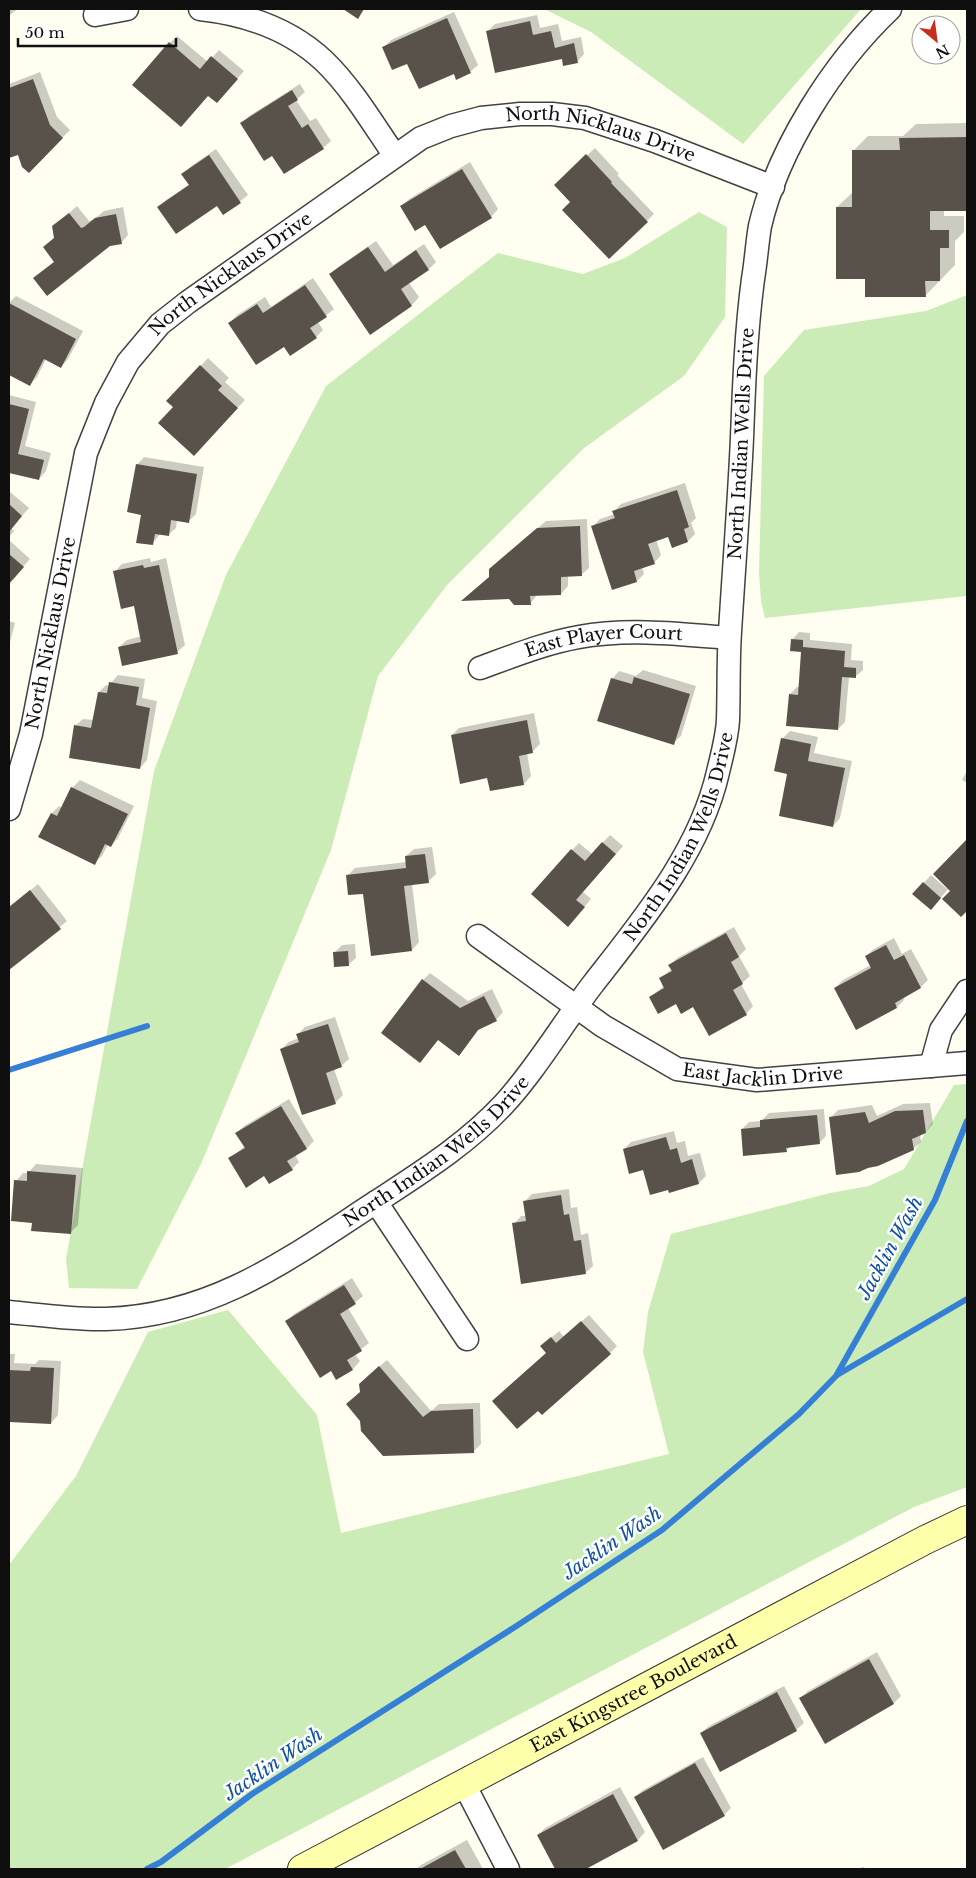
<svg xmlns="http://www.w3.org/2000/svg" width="976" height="1878" viewBox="0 0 976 1878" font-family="'Libre Baskerville',serif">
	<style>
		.green { fill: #cbecb7 }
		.shadow { fill: #0003 }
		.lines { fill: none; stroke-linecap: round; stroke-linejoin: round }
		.stream { stroke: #357fd5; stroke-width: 6 }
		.building { fill: #58524a }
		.street-casing { stroke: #424242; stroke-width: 25 }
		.secondary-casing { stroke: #313131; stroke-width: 30 }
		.street { stroke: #fff; stroke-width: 22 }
		.secondary { stroke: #fdffab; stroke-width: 28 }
		.labels { text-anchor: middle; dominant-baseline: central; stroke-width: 5; stroke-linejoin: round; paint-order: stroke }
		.street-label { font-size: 18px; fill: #0f0f0f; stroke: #fff }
		.water-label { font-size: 19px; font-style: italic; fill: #1051a8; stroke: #fff }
	</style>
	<rect width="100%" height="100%" fill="#fffef0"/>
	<g class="green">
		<polygon points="544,9 861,9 743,144 591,32"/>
		<polygon points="699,212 727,227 725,317 684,376 584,448 447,585 378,676 331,850 201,1164 137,1289 69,1288 66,1259 154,771 226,575 326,386 498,253 583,274 625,258"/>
		<polygon points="967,295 967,596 765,618 761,601 759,572 764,376 804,330 926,311"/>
		<polygon points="967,1084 967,1487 914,1507 225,1869 9,1869 9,1565 76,1476 148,1332 228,1310 317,1415 341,1533 669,1454 643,1352 648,1312 671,1234 830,1193 869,1186 904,1169 954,1085"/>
	</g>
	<g class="shadow">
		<polygon points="9,9 17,9 9,16"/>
		<polygon points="454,12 478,65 470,72 454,72 408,62 384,47 391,40"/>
		<polygon points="537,15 540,28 558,24 562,41 581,37 584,54 577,62 488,31 495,24"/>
		<polygon points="177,36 208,62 219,50 244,71 224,94 209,94 170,43"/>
		<polygon points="40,72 57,117 70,130 29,172 18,153 9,156 9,84"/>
		<polygon points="300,84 305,92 296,100 310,121 316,118 331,141 323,148 242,124 249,116"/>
		<polygon points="967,123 967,209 944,210 944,216 964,216 964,232 955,241 955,265 925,296 866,278 837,207 853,192 853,151 868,136 903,136 916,124"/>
		<polygon points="595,148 619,174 617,175 654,214 609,257 572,202 556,185"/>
		<polygon points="216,149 248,195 224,214 217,204 159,207 166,200 190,184 183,175 190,167"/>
		<polygon points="470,162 498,209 491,217 426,223 402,206 409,199"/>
		<polygon points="77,206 89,221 93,220 104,211 123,207 128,235 121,243 109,245 35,278 55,261 55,237 53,227"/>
		<polygon points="376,241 393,265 424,244 436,262 429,269 409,283 419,297 412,305 370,333 330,275 338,267"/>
		<polygon points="313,278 334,309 318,322 323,330 316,337 284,346 230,323 237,315 265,297 271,307"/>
		<polygon points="16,296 83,331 68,359 61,367 46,359 37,377 30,384 9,374 9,303"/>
		<polygon points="208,358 229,378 225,382 245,400 201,447 174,407 168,401"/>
		<polygon points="9,395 36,402 25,446 51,453 46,471 39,479 9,471"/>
		<polygon points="144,457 204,467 196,514 188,522 177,520 176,528 168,535 160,534 152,544 142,514 137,465"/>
		<polygon points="685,483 696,518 691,523 695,534 688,541 669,535 656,539 661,555 654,563 642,567 644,574 637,581 593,526 600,519 615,514 614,511 621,504"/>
		<polygon points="9,491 29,508 11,528 14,531 9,537"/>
		<polygon points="587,519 589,568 581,575 568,576 568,586 561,594 537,595 530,604 490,577 498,562 546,521"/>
		<polygon points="9,540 30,559 9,582"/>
		<polygon points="150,558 151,562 166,558 185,645 177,652 119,647 127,640 142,636 134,604 114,572 122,564"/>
		<polygon points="9,621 15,623 9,646"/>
		<polygon points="799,632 810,633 810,640 852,644 851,660 863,661 863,670 855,677 849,677 845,722 838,729 790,694 797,687 800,687 803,651 792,640"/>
		<polygon points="643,670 696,686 681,736 673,743 612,679 619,671 636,676"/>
		<polygon points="118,675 145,679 142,698 157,701 147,760 140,768 75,726 83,719 94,720 99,692 106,685 110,686 111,683"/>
		<polygon points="534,713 540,744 532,752 527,753 531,776 524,784 488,777 452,735 459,728"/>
		<polygon points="790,731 818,737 814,753 852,761 840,818 833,826 789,773 782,739"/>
		<polygon points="967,771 967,783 962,780"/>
		<polygon points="80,780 134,806 118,838 111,846 108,844 102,856 94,863 52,813 59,806 62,808 72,788"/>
		<polygon points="610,835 623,846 583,892 591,899 575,918 572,850 579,843 592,854"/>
		<polygon points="967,841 967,909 961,916 952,891 949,888 938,901 914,894 931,875 947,889 948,888 934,874"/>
		<polygon points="432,847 436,874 428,882 412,884 419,942 412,950 364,892 347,876 355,868 407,862 406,856 414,849"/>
		<polygon points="38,884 67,921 9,969 9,908"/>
		<polygon points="734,927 746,949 739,956 750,976 741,984 753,1006 746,1014 650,997 664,986 660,978 672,969 670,965 677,958"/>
		<polygon points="894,938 902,954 911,949 928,980 921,987 903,997 904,1000 897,1007 835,988 843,980 871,965 866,956 874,949"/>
		<polygon points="355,944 356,958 348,965 334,953 342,945"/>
		<polygon points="430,973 468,1001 492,989 503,1012 496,1020 481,1027 459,1054 439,1039 420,1061 423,980"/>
		<polygon points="335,1017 349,1059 341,1066 334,1069 343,1095 335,1103 281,1049 289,1042 299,1038 297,1035 305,1027"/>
		<polygon points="289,1099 314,1141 307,1148 295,1155 299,1162 292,1169 265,1175 229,1159 245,1146 237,1133 244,1126"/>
		<polygon points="930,1103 933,1124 926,1132 920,1134 921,1142 913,1149 831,1117 838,1110 872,1105 877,1116 903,1104"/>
		<polygon points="824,1109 826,1136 819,1143 791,1146 786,1151 742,1129 749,1122 761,1121 769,1113"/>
		<polygon points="674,1131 677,1143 685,1141 688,1156 700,1153 706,1176 699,1183 644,1169 624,1149 631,1142"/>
		<polygon points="36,1164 83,1168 78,1225 71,1232 33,1222 16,1181 23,1173 28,1173"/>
		<polygon points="569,1189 571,1208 577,1207 581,1235 588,1233 593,1266 585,1273 514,1224 521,1216 526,1216 524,1202 532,1194"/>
		<polygon points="352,1278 363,1296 348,1308 369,1343 355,1354 360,1361 353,1369 337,1378 331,1370 287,1321 294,1314"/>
		<polygon points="589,1315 617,1346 610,1353 548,1353 550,1339 559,1331 564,1337"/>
		<polygon points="9,1354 15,1354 14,1363 35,1364 39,1360 61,1361 58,1415 51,1423 9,1421"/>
		<polygon points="387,1360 431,1411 439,1404 480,1403 481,1444 474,1451 361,1392 368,1376"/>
		<polygon points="877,1652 901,1696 894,1703 826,1742 801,1698 808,1691"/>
		<polygon points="784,1686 804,1723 796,1730 701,1733 709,1726"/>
		<polygon points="703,1757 731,1808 724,1815 635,1797 643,1790"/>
		<polygon points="620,1787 645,1832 638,1840 583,1869 556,1869 538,1835 545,1828"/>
		<polygon points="467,1840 483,1869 416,1869 421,1865"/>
		<polygon points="864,1867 865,1869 856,1869"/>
	</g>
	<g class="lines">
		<g class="stream">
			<polyline points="9,1070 147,1026"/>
			<polyline points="837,1375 967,1299"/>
			<polyline points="147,1869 161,1862 252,1794 518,1625 662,1530 799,1414 836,1376 935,1200 967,1121"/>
		</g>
	</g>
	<g class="building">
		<polygon points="343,9 364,9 358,19"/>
		<polygon points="447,18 471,73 456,80 454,74 419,89 407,64 392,70 382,47"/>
		<polygon points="530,21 533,35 551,31 555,48 574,43 578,63 563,66 562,59 495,73 486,31"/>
		<polygon points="169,42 200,69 211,56 238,79 217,103 208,96 181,127 132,85"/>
		<polygon points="33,79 50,125 63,138 29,173 22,167 18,155 9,158 9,88"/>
		<polygon points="292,90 298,100 288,106 302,128 308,124 324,149 284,174 272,156 264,161 240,123"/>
		<polygon points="967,137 967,211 930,211 930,230 949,230 949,248 940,248 940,281 925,281 926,297 865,297 865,279 836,279 836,207 852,207 852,150 900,150 899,138"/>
		<polygon points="586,154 612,182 611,183 648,222 609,259 562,210 570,202 554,185"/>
		<polygon points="209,155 241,203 223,215 217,206 176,234 157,207 189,185 181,174"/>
		<polygon points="462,169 492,218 440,249 425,225 415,231 400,206"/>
		<polygon points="69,213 81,228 84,227 95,218 116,214 122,244 110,246 47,296 33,278 54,262 43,247 54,238 52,226"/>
		<polygon points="368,247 385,272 416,250 429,270 401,289 412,306 370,335 329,274"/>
		<polygon points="305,285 327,317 310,328 317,338 290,356 284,347 256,365 228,323 257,304 263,313"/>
		<polygon points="9,303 76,339 61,368 44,359 30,386 9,375"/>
		<polygon points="200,365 222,386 218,390 238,408 194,456 158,423 173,407 166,401"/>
		<polygon points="9,404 29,409 18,454 44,460 39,480 9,473"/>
		<polygon points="136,464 197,474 189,523 171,520 169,536 155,534 153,545 136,543 141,515 127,512"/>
		<polygon points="677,490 689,527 684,529 688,542 672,548 668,537 648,544 655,564 634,571 637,582 612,590 591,526 615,518 612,511"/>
		<polygon points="9,504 22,516 9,532"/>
		<polygon points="580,526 582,576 561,577 561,595 530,596 531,605 514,605 509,599 461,601 489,577 489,569 537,528"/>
		<polygon points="9,554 24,567 9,584"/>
		<polygon points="143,565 144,568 159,565 178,654 122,666 118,647 141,642 134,606 121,609 113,571"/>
		<polygon points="791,639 803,640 803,647 845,651 844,667 856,668 856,678 842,677 838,730 786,726 789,694 798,695 801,652 790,651"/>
		<polygon points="634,677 690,694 674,745 597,721 611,678 632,684"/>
		<polygon points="109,682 139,687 136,705 150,708 140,769 69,758 74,725 91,728 98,692 107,693"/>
		<polygon points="527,720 533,753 519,756 524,785 490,791 487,778 460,784 451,735"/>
		<polygon points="781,738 811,744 808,761 845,768 833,827 779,816 787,774 774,771"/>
		<polygon points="71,787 128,814 111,847 105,844 95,865 38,837 51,813 57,816"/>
		<polygon points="967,839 967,911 961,917 942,899 950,891 933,874"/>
		<polygon points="602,842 616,854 576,900 585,907 568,927 531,894 571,849 585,861"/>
		<polygon points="425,854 429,883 404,886 412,951 371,956 363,894 348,895 346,875 406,868 405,856"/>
		<polygon points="923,882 941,898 931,910 912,894"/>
		<polygon points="30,890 61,929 9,970 9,907"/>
		<polygon points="726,933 739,957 731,962 743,984 733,990 747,1015 709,1036 693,1007 681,1014 676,1004 658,1014 649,997 664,988 659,978 672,971 668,965"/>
		<polygon points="886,945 894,960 904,955 921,988 895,1003 897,1008 856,1030 834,988 871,968 865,956"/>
		<polygon points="348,951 349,966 334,967 333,952"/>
		<polygon points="422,979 460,1008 484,996 497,1021 478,1030 459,1056 438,1040 420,1063 381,1033"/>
		<polygon points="328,1024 342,1067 326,1073 336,1104 302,1115 280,1049 299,1042 296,1034"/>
		<polygon points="281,1106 307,1149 287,1161 293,1170 269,1184 264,1176 246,1188 228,1158 245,1148 235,1133"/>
		<polygon points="923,1110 926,1133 912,1139 914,1150 878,1166 868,1168 859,1172 836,1175 829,1117 865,1112 869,1123 895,1111"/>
		<polygon points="817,1115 820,1144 786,1148 787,1152 743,1156 741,1129 760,1127 760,1120"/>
		<polygon points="666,1137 670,1150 677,1148 681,1163 692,1159 699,1184 669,1193 668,1190 650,1195 643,1170 629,1174 623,1149"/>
		<polygon points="27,1171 76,1175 71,1234 31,1231 32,1223 11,1221 14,1180 27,1181"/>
		<polygon points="561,1195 564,1215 569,1214 574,1241 581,1240 586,1274 521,1284 512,1223 526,1221 523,1201"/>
		<polygon points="344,1285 356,1304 340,1314 362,1351 347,1360 353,1370 336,1380 331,1371 320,1378 285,1321"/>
		<polygon points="581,1321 611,1354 542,1415 538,1411 517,1429 492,1401 546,1353 540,1346 551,1337 556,1343"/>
		<polygon points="379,1366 423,1417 431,1411 473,1409 474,1453 383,1456 361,1431 360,1421 346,1404 360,1392 359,1384"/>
		<polygon points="31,1367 54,1368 51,1424 9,1422 9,1370 30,1371"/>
		<polygon points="869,1659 894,1704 825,1744 799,1698"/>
		<polygon points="777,1692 797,1731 720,1772 700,1733"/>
		<polygon points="695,1763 725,1816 663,1850 634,1797"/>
		<polygon points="613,1794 638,1841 586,1869 555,1869 537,1835"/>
		<polygon points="455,1850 466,1869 420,1869"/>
	</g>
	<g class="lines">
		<g class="street-casing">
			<g id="street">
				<path d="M200 9C246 14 290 29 324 61 352 88 373 124 395 156"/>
				<polyline points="95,15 127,9"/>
				<path id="s1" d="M480 668C513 656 545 643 579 637 627 628 681 634 729 638"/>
				<path id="s2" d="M9 809 31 734 86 453 106 403 128 362 160 324 188 302 421 138 451 126 481 118 520 114H552L585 118 655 141 773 187"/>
				<path id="s3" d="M478 936 603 1026 677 1069 757 1080 967 1063"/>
				<polyline points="931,1066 941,1030 967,991"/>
				<polyline points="376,1202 467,1339"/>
				<path id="s4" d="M9 1312C41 1315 74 1320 106 1319 211 1316 286 1261 370 1206 417 1175 465 1146 504 1104 537 1068 563 1023 593 984 642 921 700 852 718 772 722 755 727 738 728 720 729 691 728 661 730 632 734 567 739 503 742 438 744 384 746 332 753 279 756 262 757 243 760 226 778 149 833 63 890 9"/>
				<polyline points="464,1784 508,1869"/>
			</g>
		</g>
		<g class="secondary-casing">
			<g id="secondary">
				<path id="s5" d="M302 1869 925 1540 967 1520"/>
			</g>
		</g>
		<use href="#street" class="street"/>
		<use href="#secondary" class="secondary"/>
	</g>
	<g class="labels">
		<g class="street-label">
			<text stroke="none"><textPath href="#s2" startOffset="1021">North Nicklaus Drive</textPath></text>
			<text stroke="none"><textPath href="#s2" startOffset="601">North Nicklaus Drive</textPath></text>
			<text stroke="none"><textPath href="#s4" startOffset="1285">North Indian Wells Drive</textPath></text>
			<text stroke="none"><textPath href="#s2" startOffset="181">North Nicklaus Drive</textPath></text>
			<text stroke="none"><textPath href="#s1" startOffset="128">East Player Court</textPath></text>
			<text stroke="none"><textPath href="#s4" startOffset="880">North Indian Wells Drive</textPath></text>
			<text stroke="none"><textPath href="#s3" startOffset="326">East Jacklin Drive</textPath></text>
			<text stroke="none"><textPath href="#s4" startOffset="475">North Indian Wells Drive</textPath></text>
			<text stroke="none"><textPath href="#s5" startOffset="375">East Kingstree Boulevard</textPath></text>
		</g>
		<g class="water-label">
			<text transform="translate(890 1248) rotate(-61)">Jacklin Wash</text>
			<text transform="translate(612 1543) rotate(-34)">Jacklin Wash</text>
			<text transform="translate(273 1764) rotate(-34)">Jacklin Wash</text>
		</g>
	</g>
	<rect width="976" height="1878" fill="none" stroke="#0f0f0f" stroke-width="20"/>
	<g transform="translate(936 40) rotate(151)"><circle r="24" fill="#ffffff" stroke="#9f9f9f"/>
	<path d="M0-4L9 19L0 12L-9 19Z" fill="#c72e1e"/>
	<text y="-8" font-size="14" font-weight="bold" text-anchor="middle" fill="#0f0f0f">N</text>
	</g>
	<path d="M18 38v8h158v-8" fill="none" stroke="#0f0f0f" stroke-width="2.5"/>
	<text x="25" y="38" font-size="15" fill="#0f0f0f" stroke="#ffffff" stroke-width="4" paint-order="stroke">50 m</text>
</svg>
